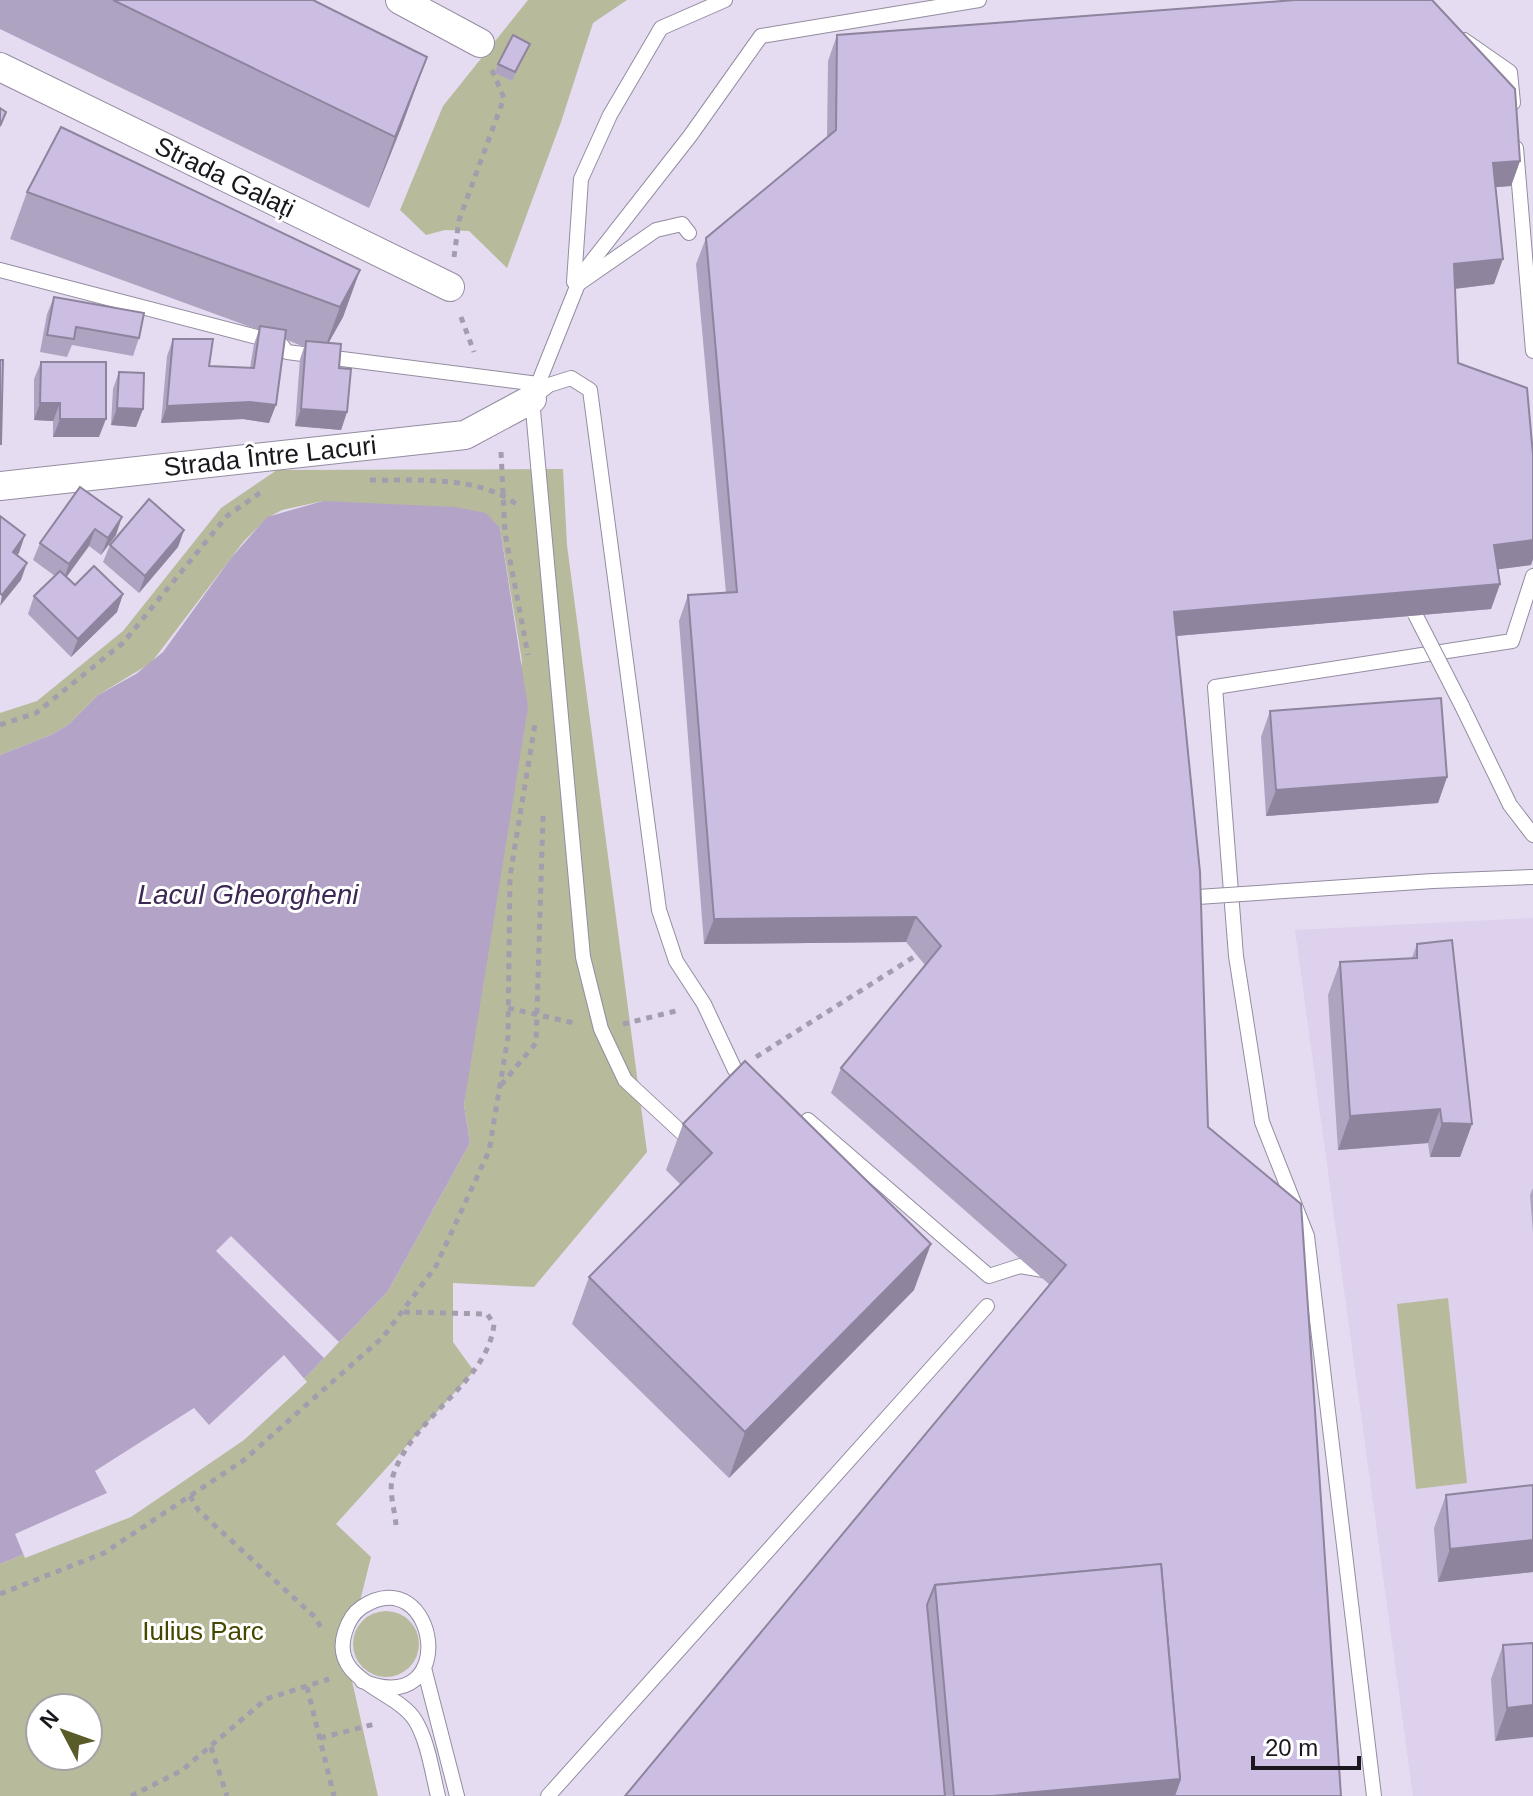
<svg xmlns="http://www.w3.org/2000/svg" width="1533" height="1796" viewBox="0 0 1533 1796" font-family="Helvetica,sans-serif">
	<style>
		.built { fill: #ddd1ee }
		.green { fill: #b8ba9c; fill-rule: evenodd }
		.water { fill: #b3a4c7 }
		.pier { fill: #e5dcf2 }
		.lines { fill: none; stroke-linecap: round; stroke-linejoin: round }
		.lane-casing { stroke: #948ca0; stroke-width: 16 }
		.street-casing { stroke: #948ca0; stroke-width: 30 }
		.path { stroke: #a49dae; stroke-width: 5; stroke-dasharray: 6 6; stroke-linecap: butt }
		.lane { stroke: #fff; stroke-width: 14 }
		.street { stroke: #fff; stroke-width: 28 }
		.lane-bridge-casing { stroke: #948ca0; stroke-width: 16; stroke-linecap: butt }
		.lane-bridge { stroke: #fff; stroke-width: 14 }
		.wall { fill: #afa3c2 }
		.shaded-wall { fill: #8f849e }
		.building { fill: #ccbde2; stroke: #8f849e; stroke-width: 2 }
		.labels { text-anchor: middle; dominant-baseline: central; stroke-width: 6; stroke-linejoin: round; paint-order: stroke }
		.street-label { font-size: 26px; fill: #1a171e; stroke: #fff }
		.park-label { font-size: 26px; fill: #454600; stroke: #fff }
		.water-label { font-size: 28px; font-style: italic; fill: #3c2654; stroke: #fff }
	</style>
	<rect width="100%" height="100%" fill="#e5dcf2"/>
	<polygon class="built" points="1533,918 1533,1796 1413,1796 1295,930"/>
	<g class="green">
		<polygon points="528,0 627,0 593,23 561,122 507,268 469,231 445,230 426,235 400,210 443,106"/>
		<path d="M563 469 567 545 647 1152 534 1287 453 1283V1342L474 1371 336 1524 371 1557 359 1605 341 1632 378 1796H0V1564L60 1539 242 1437 307 1376 388 1291 470 1143 464 1105 522 661 500 528 323 501 282 510 267 518 244 541 151 663 98 695 69 724 53 734 0 755V713L37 701 123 631 221 508 277 470ZM40 1708H88V1756H40Z"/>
		<polygon points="1448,1298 1467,1483 1416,1489 1397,1304"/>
		<circle cx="386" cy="1644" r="33"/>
	</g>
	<polygon class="water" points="323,501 456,507 486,513 500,528 528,707 464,1105 470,1143 388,1291 307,1376 242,1437 60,1539 0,1564 0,755 53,734 69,724 98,695 136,674 163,652 231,558 267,517"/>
	<g class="pier">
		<polygon points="231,1236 339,1342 324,1358 216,1251"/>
		<polygon points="284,1355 307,1382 244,1440 131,1517 25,1558 15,1534 107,1493 95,1471 194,1408 209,1425"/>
	</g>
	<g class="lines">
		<g class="lane-casing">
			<g id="lane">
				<polyline points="1464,40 1510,72 1513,103"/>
				<polyline points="1516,148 1533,351"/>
				<polyline points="0,270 280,343 287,352 538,384"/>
				<polyline points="574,282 581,179 610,115 661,28 725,0"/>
				<polyline points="581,282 656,230 682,224 689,233"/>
				<polyline points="535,396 549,385 571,378 590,390 659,910 676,961 704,1004 735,1070"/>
				<polyline points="1462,706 1510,805 1533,835"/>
				<polyline points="1433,881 1533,877"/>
				<polyline points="808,1120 989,1276 1020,1266 1049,1271"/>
				<polyline points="693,1143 625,1080 601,1029 583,957 532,399 582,274 690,136 761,36 979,0"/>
				<polyline points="424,1668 457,1796"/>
				<path d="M362 1681C463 1721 437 1558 362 1607 353 1613 348 1622 345 1632 329 1681 395 1689 415 1720 428 1741 432 1772 438 1796"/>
				<polyline points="548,1796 987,1306"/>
				<polyline points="1374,1796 1307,1236 1262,1122 1236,956 1215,687 1512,641 1533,576"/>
			</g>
		</g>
		<g class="street-casing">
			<g id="street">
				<polyline points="400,0 480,43"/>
				<polyline points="0,67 450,287"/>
				<polyline points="0,486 465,435 532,399"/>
			</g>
		</g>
		<g class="path">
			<polyline points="454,257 459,220 504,98 492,70"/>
			<polyline points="461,317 474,352"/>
			<polyline points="501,452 505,533 528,655"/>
			<path d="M370 480C416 481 477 475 516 504"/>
			<polyline points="0,725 36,713 123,643 227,516 264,490"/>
			<polyline points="508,1008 574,1023"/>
			<polyline points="623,1024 680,1010"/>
			<polyline points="756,1057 917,955"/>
			<polyline points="501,1085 536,1043 543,816"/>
			<polyline points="190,1496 199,1511 316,1618 321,1628"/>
			<path d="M396 1525C395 1511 388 1489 393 1476 412 1416 488 1383 494 1324L487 1314 402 1312"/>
			<polyline points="0,1594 104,1553 244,1460 383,1337 436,1266 489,1151 508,1037 510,876 535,724"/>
			<polyline points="307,1687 334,1796"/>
			<polyline points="320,1738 375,1724"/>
			<polyline points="211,1747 227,1796"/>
			<polyline points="131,1796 181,1771 266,1699 329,1679"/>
		</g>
		<use href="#lane" class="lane"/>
		<use href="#street" class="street"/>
		<g class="lane-bridge-casing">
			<g id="lane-bridge">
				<polyline points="1415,614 1462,706"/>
				<polyline points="1183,898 1433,881"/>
			</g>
		</g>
		<use href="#lane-bridge" class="lane-bridge"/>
	</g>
	<g class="wall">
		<polygon points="0,0 313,0 427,57 401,128 369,208 0,29"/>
		<polygon points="837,35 1520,161 1511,186 1496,187 1494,284 1455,289 1458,363 1533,455 1533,559 1531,565 1498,569 1500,584 1491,609 1176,636 1208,1127 1341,1796 625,1796 1050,1285 831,1093 841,1068 925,965 906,942 704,944 679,621 688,595 726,593 696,264 706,238 827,138 828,61"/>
		<polygon points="530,44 512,81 495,73 498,64"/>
		<polygon points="27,192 360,270 343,317 328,343 339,368 347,412 341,430 295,426 300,359 304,347 285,339 269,423 243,419 161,423 167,356 173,339 209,366 250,368 254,344 259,330 10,239"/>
		<polygon points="54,297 139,338 133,356 72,345 67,357 40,352 47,314"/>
		<polygon points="41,362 99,437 53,437 53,421 34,420 34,379"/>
		<polygon points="119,372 143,409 136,427 111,425 113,389"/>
		<polygon points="80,487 116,535 101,555 89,546 66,576 75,585 123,594 117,612 71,657 28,614 34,596 55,576 33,560 40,543"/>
		<polygon points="184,530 178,547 139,593 103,562 110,545"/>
		<polygon points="1270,711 1447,777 1438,803 1266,816 1261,737"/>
		<polygon points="1417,944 1472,1124 1460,1157 1430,1157 1428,1143 1338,1150 1328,995 1340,962 1412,958"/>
		<polygon points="683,1124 914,1290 729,1478 572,1324 589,1277 681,1185 666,1170"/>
		<polygon points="1533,1188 1533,1233 1530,1195"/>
		<polygon points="1533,1485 1533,1572 1438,1582 1434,1528 1446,1495"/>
		<polygon points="1533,1643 1495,1741 1491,1679 1503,1645"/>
	</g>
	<g class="shaded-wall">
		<polygon points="427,57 401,128 369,208 395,137"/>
		<polygon points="1520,161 1511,186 1484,188 1493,163"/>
		<polygon points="1503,259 1494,284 1444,290 1454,264"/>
		<polygon points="360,270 343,317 323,353 340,307"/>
		<polygon points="250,402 276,405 269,423 243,419 161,423 167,406"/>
		<polygon points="40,403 60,403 53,421 34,420"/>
		<polygon points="117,408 143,409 136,427 111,425"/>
		<polygon points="301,409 347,412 341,430 295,426"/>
		<polygon points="60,419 106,419 99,437 53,437"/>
		<polygon points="122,517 116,535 101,555 108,538"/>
		<polygon points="95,529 89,546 63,582 69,564"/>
		<polygon points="184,530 178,547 139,593 145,576"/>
		<polygon points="25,535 19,553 6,569 13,552"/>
		<polygon points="1533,540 1533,559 1531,565 1485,571 1494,545"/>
		<polygon points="27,563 21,580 0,606 2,595"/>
		<polygon points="1500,584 1491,609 1164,637 1174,612"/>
		<polygon points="123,594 117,612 71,657 78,639"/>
		<polygon points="1447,777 1438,803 1266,816 1276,790"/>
		<polygon points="916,917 906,942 704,944 714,919"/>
		<polygon points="1440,1109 1428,1143 1338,1150 1350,1116"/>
		<polygon points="1442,1123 1472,1124 1460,1157 1430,1157"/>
		<polygon points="931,1244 914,1290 729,1478 745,1432"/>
		<polygon points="1533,1540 1533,1572 1438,1582 1450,1549"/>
		<polygon points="1533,1705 1533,1737 1495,1741 1507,1708"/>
		<polygon points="1180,1779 1174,1796 992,1796"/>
	</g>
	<g class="building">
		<polygon points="113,0 313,0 427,57 395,137"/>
		<polygon points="1295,0 1432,0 1515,89 1520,161 1493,163 1503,259 1454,264 1458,363 1527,388 1533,455 1533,540 1494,545 1500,584 1174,612 1200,872 1208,1127 1301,1204 1341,1796 1174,1796 1180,1779 1161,1564 935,1585 927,1605 945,1796 625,1796 1066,1265 841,1068 941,946 916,917 714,919 688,595 737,592 706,238 836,130 837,35"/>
		<polygon points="513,35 530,44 515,72 498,64"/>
		<polygon points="0,108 6,112 0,126"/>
		<polygon points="61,127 360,270 340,307 27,192"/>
		<polygon points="54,297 144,313 139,338 76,327 74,339 47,335"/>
		<polygon points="260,326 286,330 276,405 250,402 167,406 173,339 213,339 209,366 254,368"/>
		<polygon points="306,341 341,344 339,368 351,369 347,412 301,409"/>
		<polygon points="0,360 3,360 1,444 0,444"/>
		<polygon points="41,362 106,362 106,419 60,419 60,403 40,403"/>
		<polygon points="119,372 144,373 143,409 117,408"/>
		<polygon points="80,487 122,517 108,538 95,529 69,564 40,543"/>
		<polygon points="149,499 184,530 145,576 110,545"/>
		<polygon points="0,516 25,535 13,552 27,563 2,595 0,593"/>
		<polygon points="94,566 123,594 78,639 34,596 60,571 75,585"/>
		<polygon points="1441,698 1447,777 1276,790 1270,711"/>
		<polygon points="1452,940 1472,1124 1442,1123 1440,1109 1350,1116 1340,962 1417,958 1417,944"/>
		<polygon points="745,1061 931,1244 745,1432 589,1277 712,1153 683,1124"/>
		<polygon points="1533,1485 1533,1540 1450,1549 1446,1495"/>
		<polygon points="1161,1564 1180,1779 992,1796 954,1796 935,1585"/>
		<polygon points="1533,1643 1533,1705 1507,1708 1503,1645"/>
	</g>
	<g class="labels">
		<g class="street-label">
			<text transform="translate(225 177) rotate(26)">Strada Galați</text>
			<text transform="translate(270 456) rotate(-6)">Strada Între Lacuri</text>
		</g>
		<g class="park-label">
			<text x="203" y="1631">Iulius Parc</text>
		</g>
		<g class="water-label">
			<text x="248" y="894">Lacul Gheorgheni</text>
		</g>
	</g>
	<g transform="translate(64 1732) rotate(311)"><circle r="38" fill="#ffffff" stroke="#a3a2a5" stroke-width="2"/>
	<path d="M0-6L14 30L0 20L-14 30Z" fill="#595b28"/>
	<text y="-12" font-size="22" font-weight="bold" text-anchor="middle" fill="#1a171e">N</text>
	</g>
	<path d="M1253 1756v12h106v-12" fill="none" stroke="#1a171e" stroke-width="4"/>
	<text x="1265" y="1756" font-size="24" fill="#1a171e" stroke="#ffffff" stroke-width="6" paint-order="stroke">20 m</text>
</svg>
